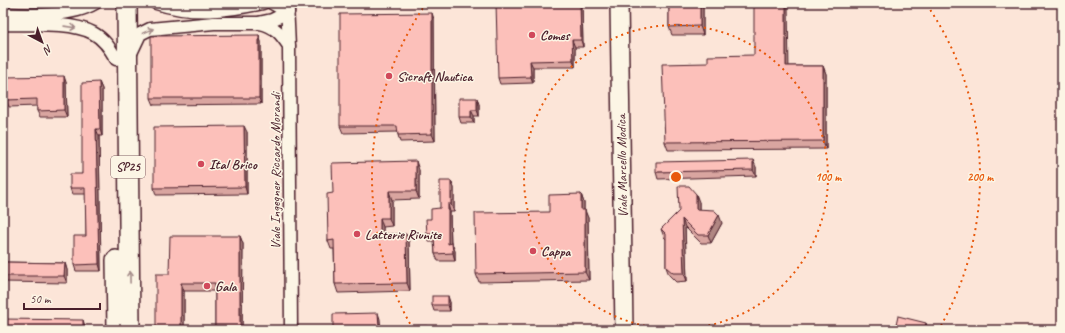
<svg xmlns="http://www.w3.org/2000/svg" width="1065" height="333" viewBox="0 0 1065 333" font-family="Caveat,sans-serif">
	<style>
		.built { fill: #fce5d8 }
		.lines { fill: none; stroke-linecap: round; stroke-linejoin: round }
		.street-casing { stroke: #4a1f2b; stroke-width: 15 }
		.secondary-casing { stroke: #4a1f2b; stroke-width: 20 }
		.primary-casing { stroke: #4a1f2b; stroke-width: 22 }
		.street { stroke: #fcf5e5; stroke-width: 12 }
		.secondary { stroke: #fcf5e5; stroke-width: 17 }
		.primary { stroke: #fcf5e5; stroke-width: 19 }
		.wall { fill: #d9a5a0; stroke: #4a1f2b }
		.shaded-wall { fill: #b08682; stroke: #4a1f2b }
		.building { fill: #fcc0ba; stroke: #4a1f2b }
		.oneway { stroke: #a38a88 }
		.ring { fill: none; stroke: #e8590c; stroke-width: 2; stroke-dasharray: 2 4 }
		.poi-dot { fill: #d1495b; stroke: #fcf5e5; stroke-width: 1.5 }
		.labels { text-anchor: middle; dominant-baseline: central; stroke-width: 3; stroke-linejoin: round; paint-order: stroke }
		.shield { fill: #fcf5e5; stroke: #7f5f63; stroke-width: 1 }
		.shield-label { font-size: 13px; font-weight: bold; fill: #4a1f2b }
		.poi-label { font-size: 14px; font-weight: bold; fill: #4a1f2b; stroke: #fcf5e5; text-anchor: start }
		.street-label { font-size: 14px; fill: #4a1f2b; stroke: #fcf5e5 }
		.centre { fill: #e8590c; stroke: #fcf5e5; stroke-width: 2 }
		.ring-label { font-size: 12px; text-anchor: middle; font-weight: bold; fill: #e8590c; stroke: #fcf5e5; stroke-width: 3; stroke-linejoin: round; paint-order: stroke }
	</style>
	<rect width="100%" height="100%" fill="#fcf5e5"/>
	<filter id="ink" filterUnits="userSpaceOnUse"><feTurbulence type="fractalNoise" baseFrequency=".025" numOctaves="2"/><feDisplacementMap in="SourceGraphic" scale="8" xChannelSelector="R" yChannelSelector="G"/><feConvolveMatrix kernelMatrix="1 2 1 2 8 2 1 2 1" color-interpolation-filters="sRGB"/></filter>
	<g filter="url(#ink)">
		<rect class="built" x="3" y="3" width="1059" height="327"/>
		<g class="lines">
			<g class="street-casing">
				<g id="street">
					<path d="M156 3C192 15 227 11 263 3"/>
					<polyline points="272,3 288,12"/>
					<polyline points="287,3 289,47 291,330"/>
					<path d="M3 14C31 15 71 17 95 3"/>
					<path d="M260 23C275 26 281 34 289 46"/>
					<path d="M3 24C29 25 70 21 93 33 104 39 110 48 116 59"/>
					<polyline points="131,53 140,34 150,29 214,23 258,23 272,20 288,12"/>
				</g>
			</g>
			<g class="secondary-casing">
				<polyline id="secondary" points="619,3 624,330"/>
			</g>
			<g class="primary-casing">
				<g id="primary">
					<polyline points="127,3 130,330"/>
					<polyline points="116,260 117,330"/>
				</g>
			</g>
			<use href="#street" class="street"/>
			<use href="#secondary" class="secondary"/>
			<use href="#primary" class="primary"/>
		</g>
		<g class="wall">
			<polygon points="582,3 583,47 575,47 575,67 533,67 533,83 500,84 498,78"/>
			<polygon points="669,3 703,3 703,35 672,35 669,27"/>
			<polygon points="434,19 435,141 400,142 398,135 398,132 343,133 340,126"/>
			<polygon points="259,35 261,42 261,104 154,105 151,98"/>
			<polygon points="708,63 789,66 823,66 826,74 826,149 668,150 665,142"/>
			<polygon points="66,82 67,117 40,117 37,111 37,106 9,107 6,100"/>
			<polygon points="99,82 102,89 102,136 99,136 101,271 76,271 74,265 86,236 86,194 72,194 70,188 82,174"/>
			<polygon points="479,104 479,116 474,116 474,123 461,123 459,117"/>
			<polygon points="247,132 247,194 156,195 154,188"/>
			<polygon points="756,167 756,176 658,179 656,172"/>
			<polygon points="419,170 419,199 392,200 392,226 383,227 383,234 409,242 410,291 338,293 335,284 334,249 331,249 328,241 333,193"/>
			<polygon points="451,181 454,188 454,212 450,212 451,244 455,251 455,261 438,261 435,254 434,242 429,242 427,234 431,219 440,208"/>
			<polygon points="581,194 584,203 584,210 588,218 589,280 479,282 476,274 549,212"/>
			<polygon points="699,202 699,210 722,223 711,243 701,243 685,227 687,281 676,282 669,275 666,267 666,239 664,237 661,229 679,211"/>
			<polygon points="240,236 243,244 242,330 215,330 215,291 184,291 184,330 156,330 169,274"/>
			<polygon points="3,262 65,263 67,270 67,283 3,282"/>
			<polygon points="450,302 450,311 434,311 432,305"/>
		</g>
		<g class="shaded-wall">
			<polygon points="580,3 582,3 583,47 581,40"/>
			<polygon points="700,3 703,3 703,35 700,26"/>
			<polygon points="786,3 788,3 789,74 786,66"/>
			<polygon points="432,13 434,19 435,141 432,134"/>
			<polygon points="259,35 261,42 261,104 259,98"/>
			<polygon points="572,40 575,47 575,67 573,60"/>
			<polygon points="530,61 533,67 533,83 531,77"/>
			<polygon points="823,66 826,74 826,149 823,141"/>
			<polygon points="64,76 66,82 67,117 64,110"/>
			<polygon points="99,82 102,89 102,136 100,129"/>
			<polygon points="477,98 479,104 479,116 477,110"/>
			<polygon points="471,110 474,116 474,123 471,117"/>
			<polygon points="244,126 247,132 247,194 245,187"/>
			<polygon points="96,129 99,136 101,271 99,264"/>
			<polygon points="753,160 756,167 756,176 753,170"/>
			<polygon points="416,161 419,170 419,199 416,191"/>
			<polygon points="451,181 454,188 454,212 451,204"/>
			<polygon points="389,191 392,200 392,226 389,218"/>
			<polygon points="581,194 584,203 584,218 581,210"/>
			<polygon points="696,194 699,202 699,218 696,209"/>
			<polygon points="448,204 450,212 451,251 448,244"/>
			<polygon points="585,210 588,218 589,280 585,272"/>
			<polygon points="719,215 722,223 711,243 708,235"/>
			<polygon points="380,218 383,227 383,243 380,234"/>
			<polygon points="682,219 685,227 687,281 684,273"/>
			<polygon points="406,234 409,242 410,291 407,283"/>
			<polygon points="240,236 243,244 242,330 240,330"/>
			<polygon points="452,243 455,251 455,261 453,253"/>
			<polygon points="65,263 67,270 67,283 64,276"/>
			<polygon points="181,283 184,291 184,330 181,330"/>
			<polygon points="448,296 450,302 450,311 448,305"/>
			<polygon points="378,313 380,319 381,330 379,327"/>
			<polygon points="83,320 85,326 85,330 83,330"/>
			<polygon points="926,323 928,329 928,330 924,330"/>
		</g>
		<g class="building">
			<polygon points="496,3 580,3 581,40 572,40 573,60 530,61 531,77 498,78"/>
			<polygon points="669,3 700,3 700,26 669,27"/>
			<polygon points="754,3 786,3 786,66 823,66 823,141 665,142 662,64 708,63 708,56 754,55"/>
			<polygon points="432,13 432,134 398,135 397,126 340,126 340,14"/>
			<polygon points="259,35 259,98 151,98 151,36"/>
			<polygon points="64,76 64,110 37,111 37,99 6,100 5,77"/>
			<polygon points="99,82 100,129 96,129 99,264 74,265 74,236 86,236 85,188 70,188 70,174 82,174 82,83"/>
			<polygon points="459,98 477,98 477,110 471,110 471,117 459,117"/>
			<polygon points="244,126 245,187 154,188 154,127"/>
			<polygon points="753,160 753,170 656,172 656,162"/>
			<polygon points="416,161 416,191 389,191 389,218 380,218 380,234 406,234 407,283 335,284 334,240 328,241 327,194 333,193 332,163"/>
			<polygon points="440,181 451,181 451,204 448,204 448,244 452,243 453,253 435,254 434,234 427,234 426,219 431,219 431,209 440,208"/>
			<polygon points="678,186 689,186 696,194 696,209 714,210 719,215 708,235 698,235 682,219 684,273 673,273 666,267 666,234 661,229 679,211"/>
			<polygon points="581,194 581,210 585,210 585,272 476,274 475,213 549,212 549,195"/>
			<polygon points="170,236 240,236 240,330 215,330 215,283 181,283 181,330 156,330 156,274 169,274"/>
			<polygon points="3,262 65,263 64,276 3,276"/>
			<rect x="432" y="296" width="16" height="9"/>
			<polygon points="378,313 379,327 427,326 427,330 333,330 333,314"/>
			<polygon points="898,316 926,323 924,330 895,330"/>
			<polygon points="3,319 83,320 83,330 3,330"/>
		</g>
		<defs><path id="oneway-shaft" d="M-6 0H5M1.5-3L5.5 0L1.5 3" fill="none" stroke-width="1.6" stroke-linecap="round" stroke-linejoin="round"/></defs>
		<g class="oneway">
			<use href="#oneway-shaft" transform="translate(70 27) rotate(8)"/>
			<use href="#oneway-shaft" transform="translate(148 31) rotate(-23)"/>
			<use href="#oneway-shaft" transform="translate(130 277) rotate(-91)"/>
		</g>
	</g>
	<g class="ring">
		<circle cx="676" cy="177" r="152"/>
		<path d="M413 329A304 304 0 0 1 425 5M927 5A304 304 0 0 1 939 329"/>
	</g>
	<g class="poi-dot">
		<circle cx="532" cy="35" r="4"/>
		<circle cx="389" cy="76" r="4"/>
		<circle cx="201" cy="164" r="4"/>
		<circle cx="357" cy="234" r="4"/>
		<circle cx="533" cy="251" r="4"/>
		<circle cx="207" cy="286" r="4"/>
	</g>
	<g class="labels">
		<rect class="shield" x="111" y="156" width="34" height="22" rx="3"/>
		<g class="shield-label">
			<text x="128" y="167">SP25</text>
		</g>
		<g class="poi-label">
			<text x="540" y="35">Comes</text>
			<text x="397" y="76">Sicraft Nautica</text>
			<text x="209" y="164">Ital Brico</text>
			<text x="365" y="234">Latterie Riunite</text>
			<text x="541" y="251">Cappa</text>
			<text x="215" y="286">Gala</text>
		</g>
		<g class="street-label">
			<text transform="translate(622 166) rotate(-91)">Viale Marcello Modica</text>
			<text transform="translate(275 171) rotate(-90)">Viale Ingegner Riccardo Morandi</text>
		</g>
	</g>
	<circle cx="676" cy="177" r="6" class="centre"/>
	<g class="ring-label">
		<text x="828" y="181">100 m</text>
		<text x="980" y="181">200 m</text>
	</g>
	<rect width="1065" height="333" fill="none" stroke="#fcf5e5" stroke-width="16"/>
	<rect x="8" y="8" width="1049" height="317" fill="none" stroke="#4a1f2b" stroke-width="1.5" filter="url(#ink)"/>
	<g transform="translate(42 42) rotate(139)" stroke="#fcf5e5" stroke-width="3" paint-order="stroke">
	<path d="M0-3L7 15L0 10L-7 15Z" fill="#4a1f2b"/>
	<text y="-6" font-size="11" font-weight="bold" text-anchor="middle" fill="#4a1f2b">N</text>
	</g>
	<path d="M24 303v6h76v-6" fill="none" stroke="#4a1f2b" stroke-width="2"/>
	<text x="30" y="303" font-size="12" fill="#4a1f2b" stroke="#fcf5e5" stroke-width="3" paint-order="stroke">50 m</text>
</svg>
